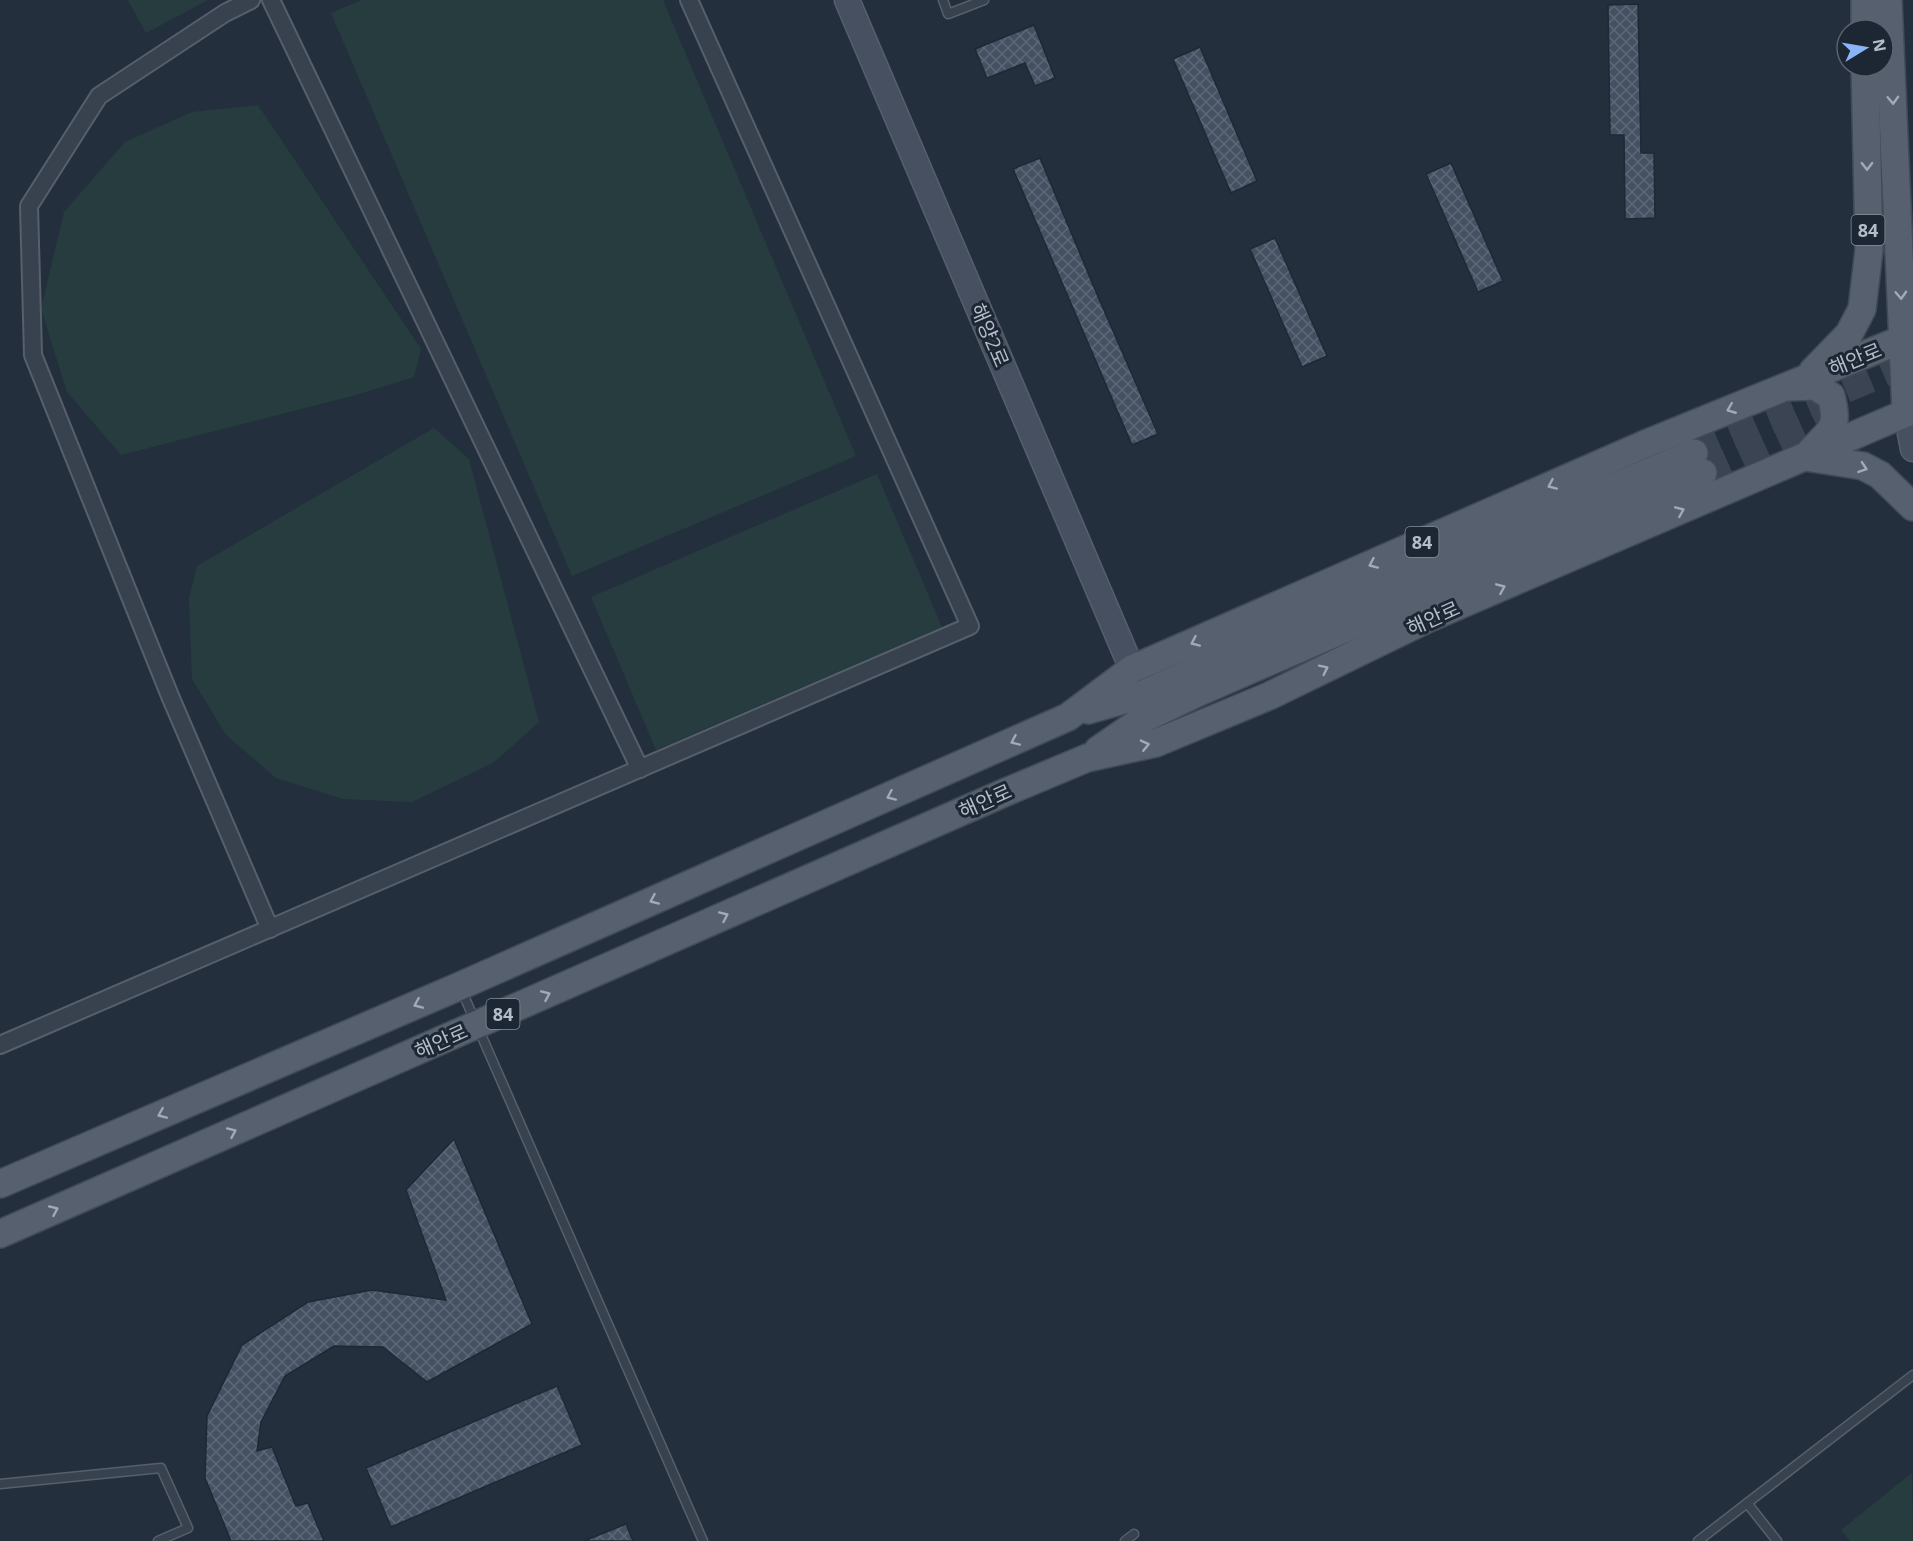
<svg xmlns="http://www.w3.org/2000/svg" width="1913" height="1541" viewBox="0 0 1913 1541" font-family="'Open Sans','Noto Sans KR',sans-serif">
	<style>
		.green { fill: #263c3f }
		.building { fill: url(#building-cross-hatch); stroke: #1f2835; stroke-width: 1.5 }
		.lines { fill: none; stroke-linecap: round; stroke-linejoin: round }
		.primary-tunnel { stroke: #3a4453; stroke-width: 27; stroke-dasharray: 27 14; stroke-linecap: butt }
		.lane-casing { stroke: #565f6c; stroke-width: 11 }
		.street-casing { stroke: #565f6c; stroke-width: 20 }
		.secondary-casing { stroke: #565f6c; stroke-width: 27 }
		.primary-casing { stroke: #414a57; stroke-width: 30 }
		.lane { stroke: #38414e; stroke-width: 8 }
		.street { stroke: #38414e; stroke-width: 16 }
		.secondary { stroke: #465061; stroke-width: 24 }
		.primary { stroke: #56606e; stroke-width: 27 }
		.oneway { stroke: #a1aab7 }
		.labels { text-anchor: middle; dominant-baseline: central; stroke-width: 6; stroke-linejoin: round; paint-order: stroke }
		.shield { fill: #1d2633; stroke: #878f9c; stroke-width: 1.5 }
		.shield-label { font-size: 18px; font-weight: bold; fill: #b4bcc9 }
		.street-label { font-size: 20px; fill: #b4bcc9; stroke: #1d2633 }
	</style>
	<defs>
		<pattern id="building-cross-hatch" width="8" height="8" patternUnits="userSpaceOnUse" patternTransform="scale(1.5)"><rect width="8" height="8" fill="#455162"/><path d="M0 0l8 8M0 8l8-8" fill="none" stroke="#5d6877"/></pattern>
	</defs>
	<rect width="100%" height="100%" fill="#242f3e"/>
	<g class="green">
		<polygon points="128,0 208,0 146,33"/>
		<polygon points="362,0 663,0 856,456 572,576 331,13"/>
		<polygon points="258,105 421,349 414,377 356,395 121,455 67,392 41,309 64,212 125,142 192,112"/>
		<polygon points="434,428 469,459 539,722 493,763 412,802 343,799 276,778 226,735 192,679 189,598 197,566"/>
		<polygon points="877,474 942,627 656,750 591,597"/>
		<polygon points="1912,1473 1913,1541 1850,1541 1841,1530"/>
	</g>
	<g class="building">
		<polygon points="1638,4 1641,153 1654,153 1655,218 1625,219 1624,135 1610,135 1608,5"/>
		<polygon points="1034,25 1055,78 1035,86 1025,63 987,78 975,49"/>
		<polygon points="1200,47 1257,181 1231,193 1173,59"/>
		<polygon points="1040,158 1096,292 1158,434 1132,445 1013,169"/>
		<polygon points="1451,163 1503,281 1478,292 1426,174"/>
		<polygon points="1275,238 1327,356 1302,367 1250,249"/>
		<polygon points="454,1139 532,1324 427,1382 383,1347 334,1346 285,1376 261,1422 257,1451 272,1447 296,1506 308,1503 324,1541 231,1541 205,1478 207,1416 242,1345 308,1302 372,1290 446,1300 406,1190"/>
		<polygon points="557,1386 582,1445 391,1527 366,1468"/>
		<polygon points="626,1524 633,1541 584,1541"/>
	</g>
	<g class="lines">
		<g class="primary-tunnel">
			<polyline points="1694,453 1913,361"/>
			<polyline points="1703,473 1838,412"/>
		</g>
		<g class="lane-casing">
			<g id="lane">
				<polyline points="943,0 948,14 984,0"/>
				<polyline points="461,989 703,1541"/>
				<polyline points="0,1484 161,1468 188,1528 158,1541"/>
				<polyline points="1747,1503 1777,1541"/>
				<polyline points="1125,1541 1134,1534"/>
				<polyline points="1698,1541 1913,1375"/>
			</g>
		</g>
		<g class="street-casing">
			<g id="street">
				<polyline points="251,0 225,13 99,96 29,206 33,355 170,696 270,929"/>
				<polyline points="271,0 640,769"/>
				<polyline points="0,1045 970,626 689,0"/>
			</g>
		</g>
		<g class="secondary-casing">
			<g id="secondary">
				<polyline points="847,0 1132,669"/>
				<polyline points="1906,413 1913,449"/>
			</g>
		</g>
		<g class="primary-casing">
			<g id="primary">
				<polyline points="1865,0 1865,30"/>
				<polyline points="1888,0 1906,413"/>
				<polyline points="1813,371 1849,334 1862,309 1869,250 1865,66"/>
				<path d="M1788 387 1815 386 1831 396C1840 429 1831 429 1810 452"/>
				<polyline points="1805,457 1863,466 1880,475 1913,507"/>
				<polyline points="1088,710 1141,695 1385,584 1694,453"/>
				<polyline points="1098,750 1143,719 1197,693 1703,473"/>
				<polyline points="0,1184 460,986 1068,717 1132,669 1643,445 1913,335"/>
				<polyline points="0,1234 1006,792 1087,758 1156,743 1269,696 1427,619 1913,410"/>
			</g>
		</g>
		<use href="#lane" class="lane"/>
		<use href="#street" class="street"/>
		<use href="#secondary" class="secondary"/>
		<use href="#primary" class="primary"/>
	</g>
	<defs><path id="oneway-chevron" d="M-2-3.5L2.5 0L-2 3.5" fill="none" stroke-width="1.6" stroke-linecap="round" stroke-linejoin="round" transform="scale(1.5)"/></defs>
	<g class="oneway">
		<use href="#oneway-chevron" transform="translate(1893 100) rotate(88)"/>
		<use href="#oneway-chevron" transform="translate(1867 166) rotate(89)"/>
		<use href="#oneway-chevron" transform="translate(1901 295) rotate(87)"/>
		<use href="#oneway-chevron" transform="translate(1731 409) rotate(158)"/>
		<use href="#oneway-chevron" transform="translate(1863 468) rotate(19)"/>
		<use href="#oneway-chevron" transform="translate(1552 485) rotate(156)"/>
		<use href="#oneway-chevron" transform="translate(1680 511) rotate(-23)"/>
		<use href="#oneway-chevron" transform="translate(1373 564) rotate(156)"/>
		<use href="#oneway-chevron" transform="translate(1501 588) rotate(-23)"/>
		<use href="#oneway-chevron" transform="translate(1195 642) rotate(156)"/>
		<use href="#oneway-chevron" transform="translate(1324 669) rotate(-26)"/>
		<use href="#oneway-chevron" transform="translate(1015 741) rotate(156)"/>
		<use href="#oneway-chevron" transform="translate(1145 745) rotate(-13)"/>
		<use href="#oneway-chevron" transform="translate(891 796) rotate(156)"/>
		<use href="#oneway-chevron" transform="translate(654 900) rotate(156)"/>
		<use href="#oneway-chevron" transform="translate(724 916) rotate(-24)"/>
		<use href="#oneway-chevron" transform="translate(546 995) rotate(-24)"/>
		<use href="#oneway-chevron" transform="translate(418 1004) rotate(157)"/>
		<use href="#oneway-chevron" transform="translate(162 1114) rotate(157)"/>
		<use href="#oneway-chevron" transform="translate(232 1132) rotate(-24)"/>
		<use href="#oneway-chevron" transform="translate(54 1210) rotate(-24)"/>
	</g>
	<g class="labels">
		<g class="shield">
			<rect x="1851.5" y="215" width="33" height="30" rx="4.5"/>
			<rect x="1405.5" y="527" width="33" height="30" rx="4.5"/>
			<rect x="486.5" y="999" width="33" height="30" rx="4.5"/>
		</g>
		<g class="shield-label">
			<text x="1868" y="230">84</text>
			<text x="1422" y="542">84</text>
			<text x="503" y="1014">84</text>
		</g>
		<g class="street-label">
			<text transform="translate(990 335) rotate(67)">해양2로</text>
			<text transform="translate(1855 359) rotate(-22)">해안로</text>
			<text transform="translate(1433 618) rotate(-24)">해안로</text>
			<text transform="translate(985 801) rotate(-24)">해안로</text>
			<text transform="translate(441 1041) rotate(-24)">해안로</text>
		</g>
	</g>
	<g transform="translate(1865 48) rotate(79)"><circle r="28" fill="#1d2633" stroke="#59626f" stroke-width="1.5"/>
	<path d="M0-4.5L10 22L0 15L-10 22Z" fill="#8ab4f8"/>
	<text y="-9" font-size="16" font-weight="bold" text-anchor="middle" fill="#b4bcc9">N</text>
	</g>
</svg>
